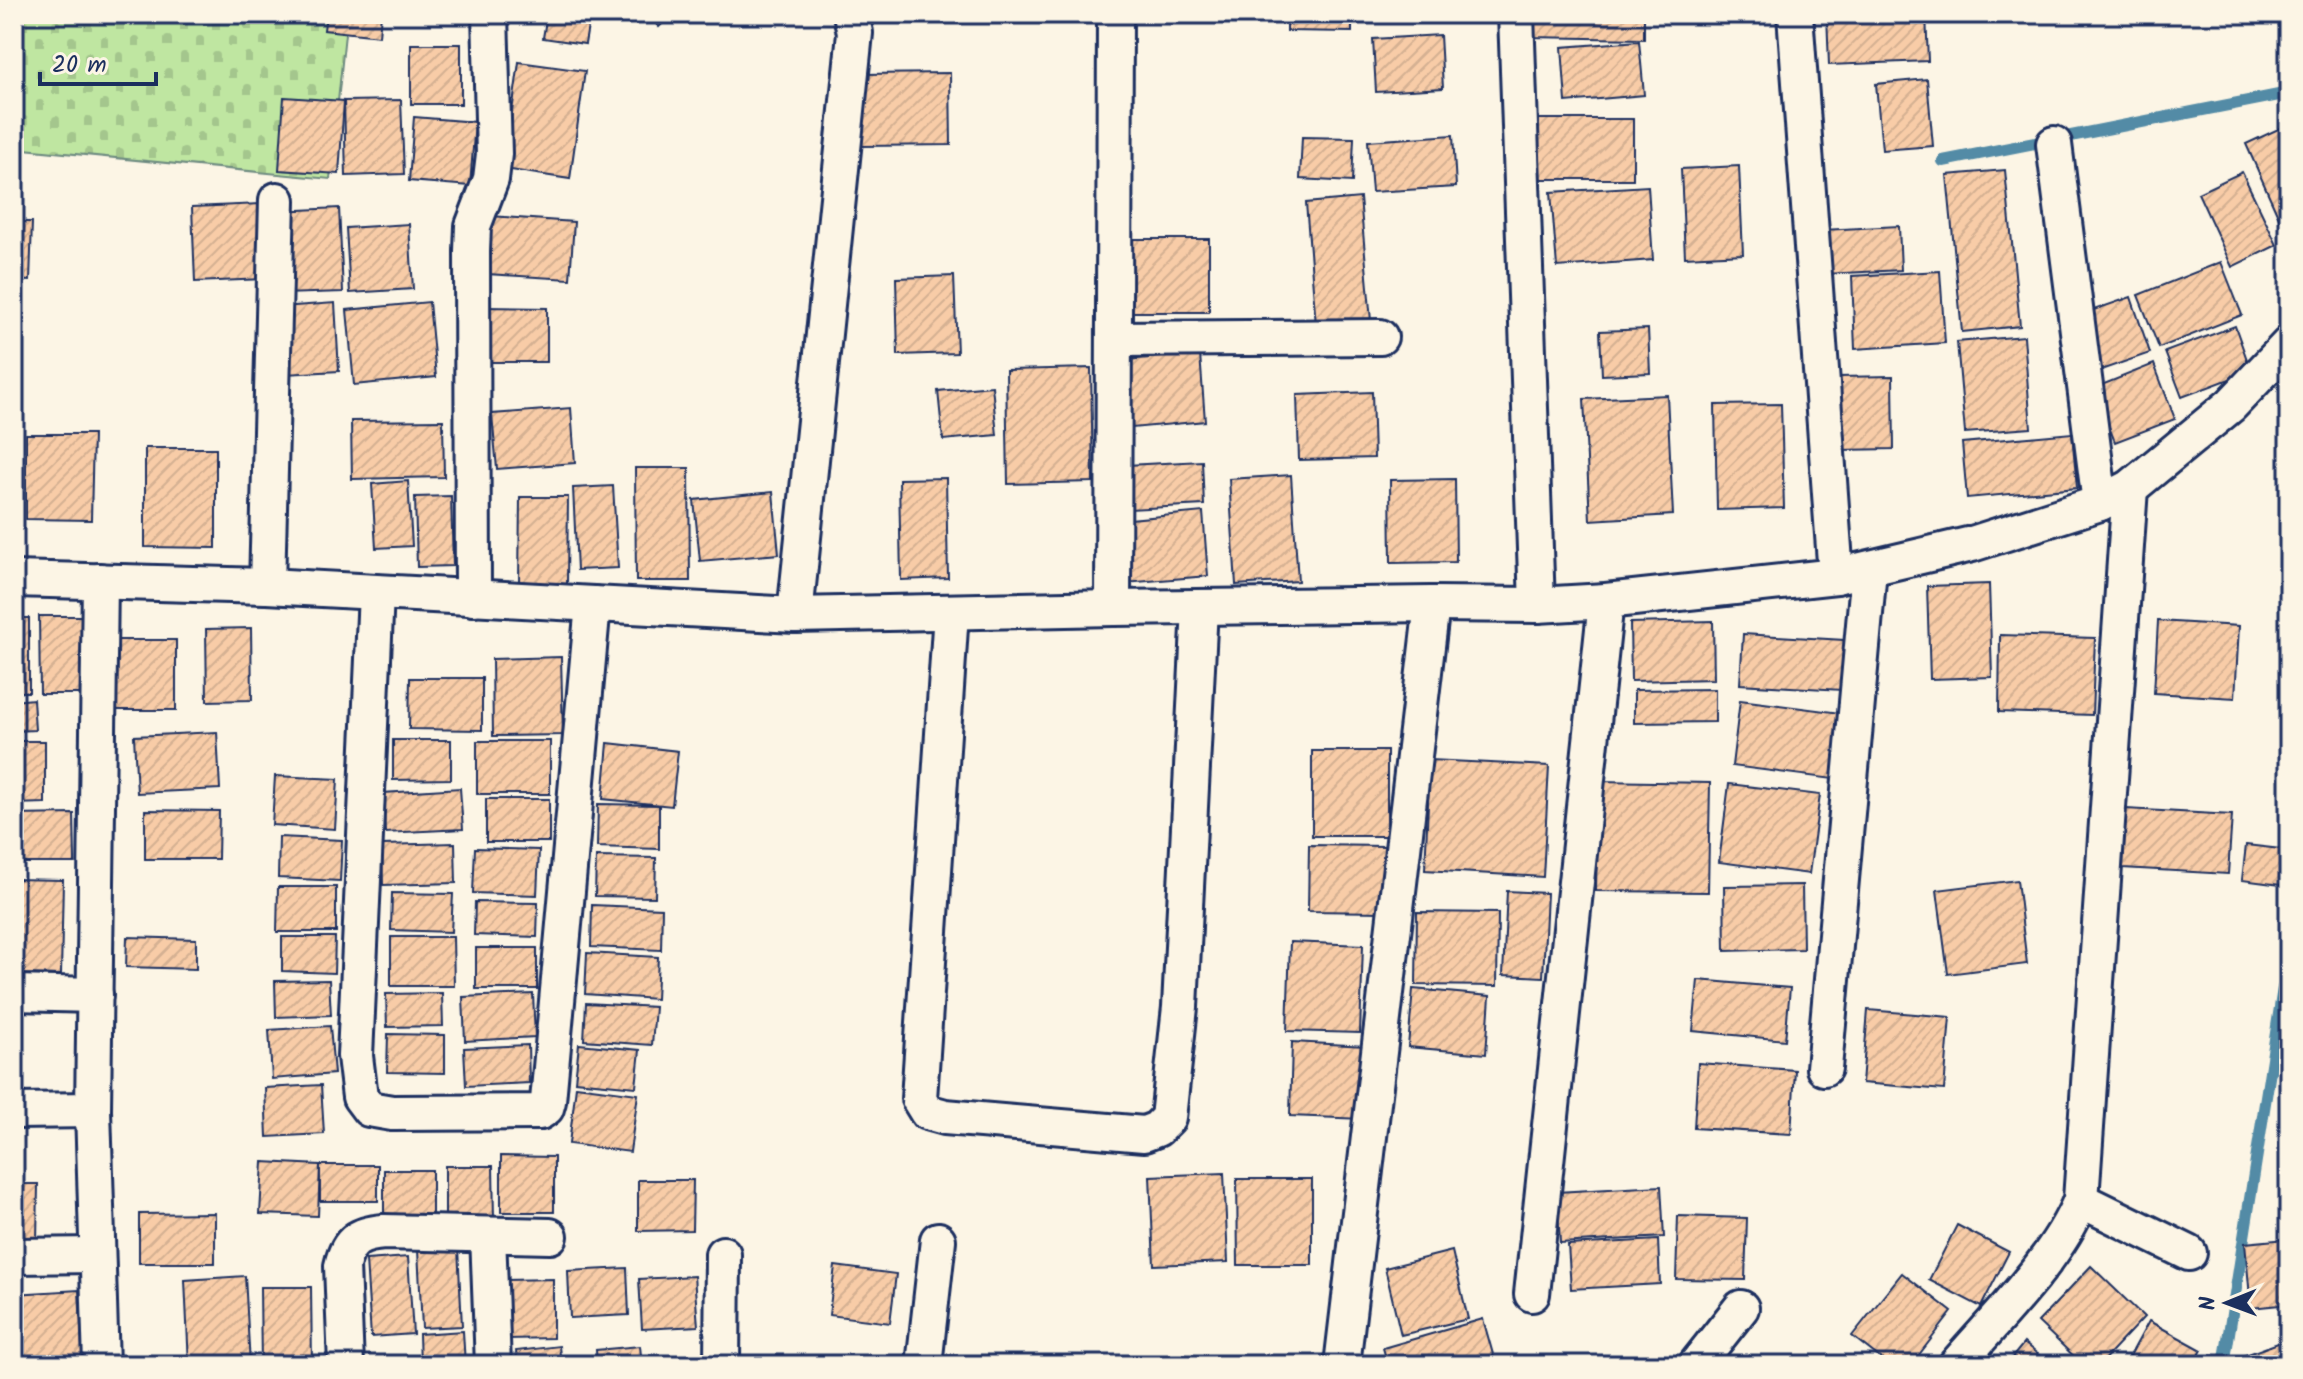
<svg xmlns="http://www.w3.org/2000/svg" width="2303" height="1379" viewBox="0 0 2303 1379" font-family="Kalam,sans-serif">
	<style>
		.cemetery { fill: url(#cemetery-stones); stroke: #6d8a80; stroke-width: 2 }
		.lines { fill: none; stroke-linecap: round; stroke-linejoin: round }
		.stream { stroke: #538ba6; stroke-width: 12 }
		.building { fill: url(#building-hatch); stroke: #1b2f5e; stroke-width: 2 }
		.street-casing { stroke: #1b2f5e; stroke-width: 40 }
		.street { stroke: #fcf5e5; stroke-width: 34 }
	</style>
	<defs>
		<pattern id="cemetery-stones" width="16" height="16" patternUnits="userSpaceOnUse" patternTransform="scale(2)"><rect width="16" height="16" fill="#bfe6a1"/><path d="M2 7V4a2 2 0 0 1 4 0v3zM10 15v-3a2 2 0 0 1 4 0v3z" fill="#a4c68d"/></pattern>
		<pattern id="building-hatch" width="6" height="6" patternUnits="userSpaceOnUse" patternTransform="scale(2)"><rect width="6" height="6" fill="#f8cca7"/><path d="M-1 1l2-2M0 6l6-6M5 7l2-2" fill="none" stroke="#d4b092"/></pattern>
	</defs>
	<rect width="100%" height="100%" fill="#fcf5e5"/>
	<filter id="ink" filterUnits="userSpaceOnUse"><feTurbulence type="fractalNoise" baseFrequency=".0125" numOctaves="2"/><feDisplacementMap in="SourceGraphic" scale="16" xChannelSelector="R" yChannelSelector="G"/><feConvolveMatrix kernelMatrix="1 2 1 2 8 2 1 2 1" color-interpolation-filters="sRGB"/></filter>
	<g filter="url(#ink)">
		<polygon class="cemetery" points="14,14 347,14 330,179 14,148"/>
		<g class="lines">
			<g class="stream">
				<polyline points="1943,161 2289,93"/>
				<polyline points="2224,1365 2283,988 2289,986"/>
			</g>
		</g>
		<g class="building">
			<polygon points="326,14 381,14 379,36 324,30"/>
			<polygon points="547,14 590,14 585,44 543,38"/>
			<polygon points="647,14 672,14 659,27"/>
			<polygon points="1287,14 1352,14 1352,32 1287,31"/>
			<polygon points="1528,14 1644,14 1644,39 1528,37"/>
			<polygon points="1827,14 1926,14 1928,61 1829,65"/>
			<polygon points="1440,35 1443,88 1376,92 1373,39"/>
			<polygon points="1639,41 1644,95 1566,102 1562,47"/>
			<rect x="411" y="44" width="50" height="60"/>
			<polygon points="519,62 585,71 570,179 504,169"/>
			<polygon points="950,73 951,145 862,146 862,74"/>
			<polygon points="1927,79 1933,146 1882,150 1876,84"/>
			<polygon points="284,97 344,101 339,174 279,170"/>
			<polygon points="401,100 404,174 346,176 344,101"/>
			<polygon points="414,117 475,122 470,186 409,181"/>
			<polygon points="1537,119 1633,119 1633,179 1536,179"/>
			<polygon points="2289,124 2289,240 2246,144"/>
			<polygon points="1453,135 1456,187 1372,192 1368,141"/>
			<polygon points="1302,137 1354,138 1352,182 1300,179"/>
			<polygon points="1739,166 1743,254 1685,257 1681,169"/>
			<polygon points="2005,170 2020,326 1962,332 1947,175"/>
			<polygon points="2242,172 2277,245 2232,267 2198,193"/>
			<polygon points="1648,186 1653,260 1557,267 1551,192"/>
			<polygon points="1360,198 1371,321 1316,325 1306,203"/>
			<polygon points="261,204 264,279 195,282 192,207"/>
			<polygon points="339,208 343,292 282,294 279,211"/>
			<polygon points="490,216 574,222 570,279 487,274"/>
			<polygon points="14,222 32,222 30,281 14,280"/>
			<polygon points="409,224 413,289 350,293 346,228"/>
			<polygon points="1899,226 1901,270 1825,274 1823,230"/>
			<polygon points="1130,239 1209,239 1209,312 1131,312"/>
			<polygon points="2221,262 2242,315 2159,348 2138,295"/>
			<polygon points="1940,271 1945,343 1855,349 1852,276"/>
			<polygon points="954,276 957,353 898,355 896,278"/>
			<polygon points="2131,297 2150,353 2101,370 2082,314"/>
			<polygon points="429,302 436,377 354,385 347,310"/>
			<polygon points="335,303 339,371 285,374 281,307"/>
			<polygon points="484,307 547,308 547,362 484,362"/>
			<polygon points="2235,326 2251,371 2182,397 2165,352"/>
			<polygon points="1648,329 1650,373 1602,375 1600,331"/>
			<polygon points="2024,336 2031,428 1965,433 1957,342"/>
			<polygon points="1200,354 1205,421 1132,428 1126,360"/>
			<polygon points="2154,364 2175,419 2115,442 2094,388"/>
			<polygon points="1091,368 1093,482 1008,484 1006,370"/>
			<polygon points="1893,376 1894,449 1839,450 1837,377"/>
			<polygon points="992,386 997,435 943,440 938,391"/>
			<polygon points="1372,392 1374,458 1299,460 1297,395"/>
			<polygon points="1667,395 1673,515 1590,520 1584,399"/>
			<polygon points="1781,404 1784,508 1717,510 1715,405"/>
			<polygon points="571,408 575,463 497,469 492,414"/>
			<polygon points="14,409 16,409 18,524 14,524"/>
			<polygon points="443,420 444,477 352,479 351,421"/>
			<polygon points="2072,433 2077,488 1967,498 1962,443"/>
			<polygon points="26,434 93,434 91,520 26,519"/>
			<polygon points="145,448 216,448 216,548 145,547"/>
			<polygon points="1202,461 1204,505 1129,509 1127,465"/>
			<polygon points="635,468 689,468 690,581 636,581"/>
			<polygon points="1291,475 1298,581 1236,585 1229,479"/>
			<polygon points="946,478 948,578 901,580 899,479"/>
			<polygon points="1455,479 1456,562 1391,563 1390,480"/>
			<polygon points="408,481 412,546 376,548 372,484"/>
			<polygon points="613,486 618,568 577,570 573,488"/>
			<polygon points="773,492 779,554 700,561 694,500"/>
			<polygon points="451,496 453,566 417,567 415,497"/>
			<polygon points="520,497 568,497 567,585 519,584"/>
			<polygon points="1203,512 1208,576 1125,583 1120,520"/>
			<polygon points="1989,584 1992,677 1930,679 1927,586"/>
			<polygon points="39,616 92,616 93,694 40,694"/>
			<rect x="14" y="618" width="15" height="74"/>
			<polygon points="1713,621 1714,679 1631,681 1630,623"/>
			<polygon points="2158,621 2239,626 2235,698 2154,693"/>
			<polygon points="251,628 252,700 207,701 206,629"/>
			<polygon points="1743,634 1844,640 1842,690 1740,684"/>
			<polygon points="2000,635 2095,638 2092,715 1999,712"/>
			<rect x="117" y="640" width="59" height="70"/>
			<polygon points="561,657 563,735 493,736 492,659"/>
			<polygon points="410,678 482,678 482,730 409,729"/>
			<polygon points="1715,689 1715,722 1634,723 1634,690"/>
			<polygon points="33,699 35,730 14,731 14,701"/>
			<polygon points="1740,700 1841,713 1833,779 1732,766"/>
			<polygon points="217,732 220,789 137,793 134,736"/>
			<polygon points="393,740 451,740 451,779 393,780"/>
			<polygon points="14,741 45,741 45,803 14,804"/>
			<rect x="477" y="741" width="73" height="53"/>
			<polygon points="608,743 678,751 672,806 603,799"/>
			<rect x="1312" y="751" width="75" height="85"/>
			<polygon points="1430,760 1549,766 1543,877 1425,870"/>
			<polygon points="275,776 338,779 335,829 272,825"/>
			<polygon points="1598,781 1710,783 1708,892 1596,891"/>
			<polygon points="1729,784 1820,795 1809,874 1719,862"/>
			<polygon points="460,788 463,829 385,833 383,793"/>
			<rect x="486" y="799" width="63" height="43"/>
			<polygon points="598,804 659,805 659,849 597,847"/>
			<polygon points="2126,809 2232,815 2228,874 2123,868"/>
			<polygon points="145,810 219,811 218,859 145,859"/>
			<polygon points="74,814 75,863 14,863 14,815"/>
			<polygon points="279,837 342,840 340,881 278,878"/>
			<polygon points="455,843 456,883 383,885 382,845"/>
			<polygon points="1309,845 1386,846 1384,912 1308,911"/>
			<polygon points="2246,845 2289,850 2289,886 2242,880"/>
			<polygon points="475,848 539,850 537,895 473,893"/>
			<polygon points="596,857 656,858 655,897 595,896"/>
			<polygon points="14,879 63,880 61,975 14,974"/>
			<polygon points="2017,880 2027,964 1948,974 1937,890"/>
			<polygon points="1802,885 1803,949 1725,951 1724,886"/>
			<polygon points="278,887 336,887 336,932 277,932"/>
			<polygon points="1507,891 1547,893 1543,977 1503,975"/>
			<polygon points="392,893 453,894 451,932 391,930"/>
			<polygon points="475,902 538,903 537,937 474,935"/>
			<polygon points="592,905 662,908 661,950 591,947"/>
			<polygon points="1417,912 1498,913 1497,986 1416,985"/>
			<polygon points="127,937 196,939 196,969 126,967"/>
			<polygon points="282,937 335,937 334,973 282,971"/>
			<polygon points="391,937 453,937 454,986 391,986"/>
			<polygon points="1290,942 1363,945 1360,1033 1287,1031"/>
			<rect x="476" y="948" width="61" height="41"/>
			<polygon points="587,953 658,957 656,999 585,994"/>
			<polygon points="329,980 331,1015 276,1017 275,981"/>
			<polygon points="1698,980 1790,988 1785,1040 1693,1031"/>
			<polygon points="1413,989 1490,996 1486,1054 1408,1047"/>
			<polygon points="442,993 443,1026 387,1027 386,994"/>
			<polygon points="533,994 535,1037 465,1041 463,997"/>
			<polygon points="586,1003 655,1007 652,1045 584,1040"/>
			<polygon points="1868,1010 1950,1017 1944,1090 1862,1083"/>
			<polygon points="330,1026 334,1074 272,1079 269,1030"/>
			<polygon points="388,1034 445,1035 445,1073 387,1072"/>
			<polygon points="1292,1042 1366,1046 1363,1119 1290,1116"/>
			<polygon points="579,1044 640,1050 636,1087 575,1081"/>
			<polygon points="528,1045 529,1083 466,1086 464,1048"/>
			<polygon points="1698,1063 1795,1070 1791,1134 1694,1128"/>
			<polygon points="321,1085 324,1134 267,1137 265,1088"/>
			<polygon points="576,1086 638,1094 630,1152 569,1144"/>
			<polygon points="501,1156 554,1157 554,1212 501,1212"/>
			<polygon points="263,1162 320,1165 318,1216 260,1214"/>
			<rect x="320" y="1165" width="58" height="36"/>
			<polygon points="445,1166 493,1166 494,1220 445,1220"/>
			<rect x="384" y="1170" width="48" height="48"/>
			<polygon points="1224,1173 1228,1262 1154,1265 1150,1176"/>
			<polygon points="1237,1179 1312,1179 1312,1265 1238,1265"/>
			<polygon points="638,1180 693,1180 692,1230 638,1231"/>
			<polygon points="14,1184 38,1184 37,1242 14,1242"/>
			<polygon points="1661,1186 1664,1237 1560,1243 1557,1192"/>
			<polygon points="215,1213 215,1263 139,1263 139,1214"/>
			<polygon points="1678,1216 1747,1218 1745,1280 1676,1279"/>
			<polygon points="1957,1225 2009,1252 1981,1307 1929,1280"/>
			<polygon points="2286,1239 2289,1304 2251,1308 2245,1243"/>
			<polygon points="1658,1240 1660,1284 1571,1289 1568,1245"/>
			<polygon points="458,1248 462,1326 422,1328 418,1250"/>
			<polygon points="1452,1251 1468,1319 1401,1335 1385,1268"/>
			<polygon points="408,1257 413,1334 371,1337 366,1260"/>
			<polygon points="835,1266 896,1274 890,1323 829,1315"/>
			<polygon points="2091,1266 2144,1317 2099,1365 2083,1365 2038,1322"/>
			<polygon points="627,1268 629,1315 570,1318 568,1271"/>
			<polygon points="1902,1273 1952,1312 1911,1365 1889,1365 1852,1336"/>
			<polygon points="245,1276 250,1365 189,1365 185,1280"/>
			<polygon points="694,1276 698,1326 642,1329 639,1279"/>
			<polygon points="553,1279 553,1338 507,1339 506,1280"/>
			<polygon points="260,1287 311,1287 312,1365 261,1365"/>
			<polygon points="79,1290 83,1365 14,1365 14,1294"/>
			<polygon points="1483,1319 1496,1365 1388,1365 1383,1348"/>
			<polygon points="2149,1321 2202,1350 2194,1365 2125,1365"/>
			<polygon points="463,1331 465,1365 420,1365 419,1334"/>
			<polygon points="2289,1339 2289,1365 2240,1365 2237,1358"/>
			<polygon points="2024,1343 2051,1365 2006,1365"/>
			<polygon points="559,1346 561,1365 518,1365 516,1351"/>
			<polygon points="640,1346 642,1365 597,1365 596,1350"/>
		</g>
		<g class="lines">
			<g class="street-casing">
				<g id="street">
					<polyline points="1516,14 1537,605"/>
					<polyline points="1795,14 1836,576"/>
					<polyline points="2054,144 2100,503"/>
					<polyline points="1114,339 1380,337"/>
					<polyline points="14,579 267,586 795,615 1113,608 1432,604 1537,605 1606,601 1836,576 1972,544 2100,503 2130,488 2231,405 2289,344"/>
					<polyline points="100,581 93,1110 101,1365"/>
					<polyline points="267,586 277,200"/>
					<polyline points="376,593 355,1056 360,1097 369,1109 392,1113 540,1112 546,1108 548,1101 593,604"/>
					<polyline points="473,598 472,251 473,226 491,179 494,154 490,14"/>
					<polyline points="1113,608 1115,14"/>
					<polyline points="951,612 919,1099 927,1112 945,1117 1144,1134 1157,1129 1168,1118 1180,1007 1200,607"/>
					<polyline points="795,615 855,33 851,14"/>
					<polyline points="14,993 95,995"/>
					<polyline points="1824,1068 1869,569"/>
					<polyline points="14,1111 93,1110"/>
					<polyline points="2081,1200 2189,1253"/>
					<polyline points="488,1235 493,1365"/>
					<polyline points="14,1256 97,1255"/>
					<polyline points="1532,1294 1606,601"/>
					<path d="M346 1365 342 1266C348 1240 359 1234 384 1232L550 1236"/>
					<polyline points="722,1365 723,1254"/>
					<polyline points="924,1365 938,1240"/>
					<polyline points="1342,1365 1432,604"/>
					<polyline points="1696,1365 1741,1308"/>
					<path d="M1956 1365C1998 1316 2057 1259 2081 1200L2130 488"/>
				</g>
			</g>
			<use href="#street" class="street"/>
		</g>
	</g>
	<rect width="2303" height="1379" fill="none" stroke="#fcf5e5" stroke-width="48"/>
	<rect x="24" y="24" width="2255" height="1331" fill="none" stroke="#1b2f5e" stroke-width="3" filter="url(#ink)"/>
	<g transform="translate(2227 1303) rotate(269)" stroke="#fcf5e5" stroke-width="6" paint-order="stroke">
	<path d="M0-6L14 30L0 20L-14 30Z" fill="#1b2f5e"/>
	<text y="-12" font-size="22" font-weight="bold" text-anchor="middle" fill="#1b2f5e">N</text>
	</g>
	<path d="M40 72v12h116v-12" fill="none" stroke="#1b2f5e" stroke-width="4"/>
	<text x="52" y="72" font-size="24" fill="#1b2f5e" stroke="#fcf5e5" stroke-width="6" paint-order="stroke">20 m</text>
</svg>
